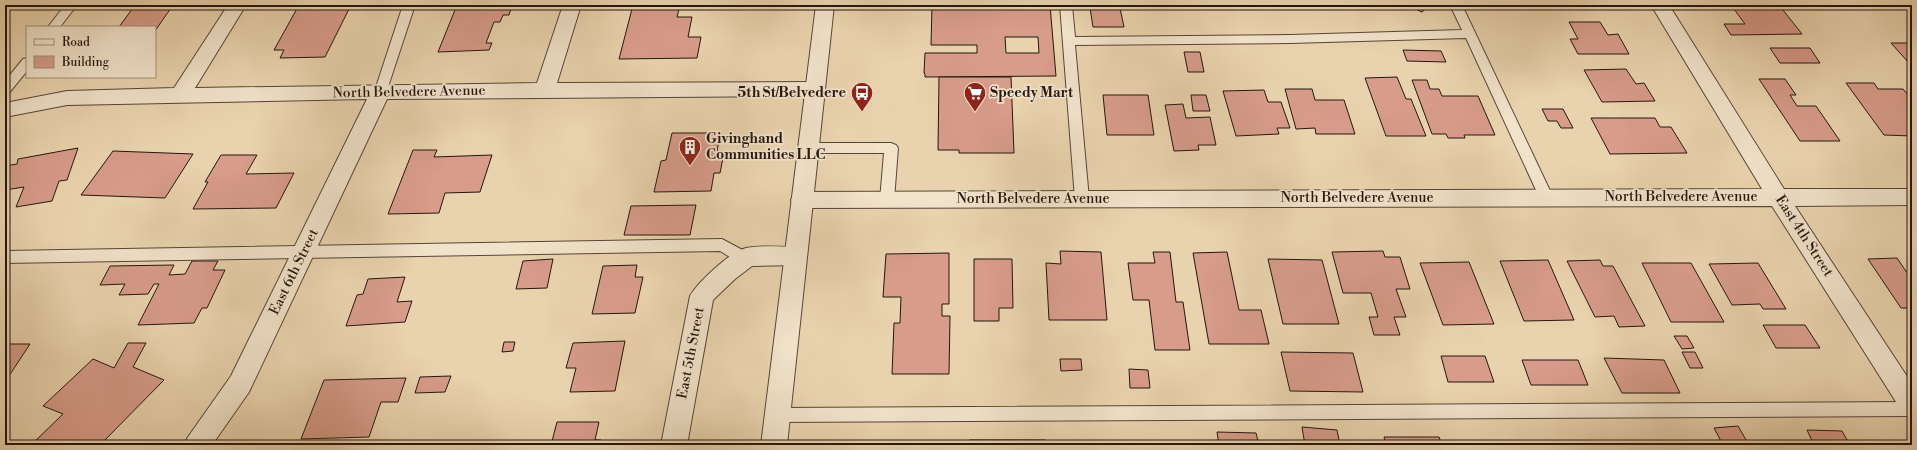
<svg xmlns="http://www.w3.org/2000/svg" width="1917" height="450" viewBox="0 0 1917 450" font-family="'Libre Bodoni',serif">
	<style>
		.building { fill: #d79c8a; stroke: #25160f; fill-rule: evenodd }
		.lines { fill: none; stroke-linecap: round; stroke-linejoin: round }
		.service-casing { stroke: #564537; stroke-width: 2 }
		.minor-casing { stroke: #564537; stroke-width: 2 }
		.tertiary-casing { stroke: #564537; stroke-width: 2 }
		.service { fill: #f1e2ca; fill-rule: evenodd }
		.minor { fill: #f1e2ca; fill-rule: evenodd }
		.tertiary { fill: #f1e2ca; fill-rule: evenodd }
		.labels { text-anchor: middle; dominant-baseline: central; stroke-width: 3.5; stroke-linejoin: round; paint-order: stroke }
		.street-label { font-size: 14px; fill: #25160f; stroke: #f1e2ca }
		.poi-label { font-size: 14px; font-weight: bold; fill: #25160f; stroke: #f1e2ca; text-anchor: start }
	</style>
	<rect width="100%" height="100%" fill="#e9d3ae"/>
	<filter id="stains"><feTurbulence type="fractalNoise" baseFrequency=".005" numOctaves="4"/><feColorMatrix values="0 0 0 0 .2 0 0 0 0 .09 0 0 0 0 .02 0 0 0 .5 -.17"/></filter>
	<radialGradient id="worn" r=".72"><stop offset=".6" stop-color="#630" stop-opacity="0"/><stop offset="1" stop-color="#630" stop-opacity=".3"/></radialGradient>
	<g class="building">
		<polygon points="135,5 173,5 155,31 155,27 119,27"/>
		<polygon points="299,5 351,5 325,57 280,58 284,50 274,50"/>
		<polygon points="457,5 512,5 509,15 503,15 500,22 494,22 486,43 492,43 489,50 438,52"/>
		<polygon points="633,5 680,5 677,17 692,17 688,37 701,37 697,58 619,59"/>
		<path d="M932 5H1050L1056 76 925 77V74L924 73 925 53H977V45H931ZM1005 37H1038L1039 53H1006Z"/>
		<polygon points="1407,5 1430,5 1422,12"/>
		<polygon points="1474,5 1502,5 1503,8 1475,8"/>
		<polygon points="1541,5 1602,5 1603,7 1542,8"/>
		<polygon points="1731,5 1779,5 1802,34 1731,35 1724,24 1745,24"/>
		<polygon points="1090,8 1120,8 1124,27 1093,27"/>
		<polygon points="1569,22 1600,22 1608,35 1618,34 1629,54 1578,54 1570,39 1578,39"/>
		<polygon points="1891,43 1912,43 1912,63 1909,63"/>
		<polygon points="1770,48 1810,48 1820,63 1780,63"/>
		<polygon points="1403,50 1441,51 1446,62 1407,61"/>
		<polygon points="1184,52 1200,52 1204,72 1188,72"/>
		<polygon points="1626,69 1636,84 1644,83 1655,101 1602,102 1584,70"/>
		<polygon points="939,77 1011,77 1014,153 959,153 959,150 938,150"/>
		<polygon points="1397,77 1406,99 1411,99 1426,136 1386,136 1365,78"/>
		<polygon points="1759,79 1785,79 1796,95 1790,95 1797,106 1816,106 1840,141 1800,141"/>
		<polygon points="1412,80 1427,80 1430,89 1439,89 1442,96 1478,96 1495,135 1464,135 1465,138 1448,138 1446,134 1432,134"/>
		<polygon points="1846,83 1874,83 1878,89 1903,89 1910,97 1912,97 1912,136 1884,135"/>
		<polygon points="1285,89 1312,89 1315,100 1344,100 1355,134 1316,134 1315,128 1296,129"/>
		<polygon points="1264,90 1268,102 1281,102 1290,128 1277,128 1279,134 1236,136 1223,91"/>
		<polygon points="1103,95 1148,95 1154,135 1107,135"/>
		<polygon points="1191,95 1206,95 1210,111 1193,111"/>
		<polygon points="1183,104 1186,118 1210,117 1216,145 1198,145 1199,150 1174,151 1165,105"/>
		<polygon points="1542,109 1563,109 1573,128 1561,128 1557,121 1548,121"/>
		<polygon points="1591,118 1655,118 1660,127 1671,127 1687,153 1610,154"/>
		<polygon points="672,133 720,133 716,158 723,158 720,173 714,173 711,191 654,192 661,161 666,160"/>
		<polygon points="78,148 67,180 59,181 52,201 16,207 24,187 5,190 5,166 17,164 18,159"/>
		<polygon points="413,150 437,150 434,157 492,155 480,192 445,193 439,213 388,214"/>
		<polygon points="113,151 193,154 165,198 81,195"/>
		<polygon points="221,155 257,155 246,174 294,173 276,208 193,209 208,182 205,182"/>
		<polygon points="696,205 690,235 624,235 631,206"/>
		<polygon points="1060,251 1101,252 1107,320 1049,320 1046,263 1061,264"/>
		<polygon points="1383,251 1385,257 1400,257 1410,289 1396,289 1406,317 1394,317 1400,335 1374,335 1369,317 1378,317 1371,293 1343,293 1332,252"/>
		<polygon points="1153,252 1170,252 1176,302 1183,302 1190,350 1155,350 1149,300 1133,300 1128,263 1155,263"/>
		<polygon points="1227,252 1239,310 1261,310 1269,344 1209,344 1193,253"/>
		<polygon points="949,253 949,304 942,304 942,316 950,316 949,374 892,374 894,323 900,323 901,297 883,297 886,254"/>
		<polygon points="1897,258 1912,280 1912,308 1901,308 1868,259"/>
		<polygon points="553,259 547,288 516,289 523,261"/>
		<polygon points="974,259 1012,259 1013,308 999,308 999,321 974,321"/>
		<polygon points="1268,259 1322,260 1339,324 1283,324"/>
		<polygon points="1548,260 1574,320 1524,321 1500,261"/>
		<polygon points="1600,260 1603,266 1613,266 1645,326 1619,327 1614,316 1595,317 1567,261"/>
		<polygon points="192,261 218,261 213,270 225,270 207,308 202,308 194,323 138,325 159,284 154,284 148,294 119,295 125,284 100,285 110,266 174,265 169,275 185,274"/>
		<polygon points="1469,262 1494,324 1443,325 1420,263"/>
		<polygon points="1642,263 1691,263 1724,322 1671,322"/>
		<polygon points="1758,263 1786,309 1763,309 1760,304 1732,305 1709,264"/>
		<polygon points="637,265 635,277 643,277 635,313 592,314 603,266"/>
		<polygon points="405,277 397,302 412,301 405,322 346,326 357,295 363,294 368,279"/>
		<polygon points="1763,325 1805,325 1820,348 1776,348"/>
		<polygon points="1674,336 1687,336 1694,348 1682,349"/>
		<polygon points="625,341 615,391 570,392 576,368 566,368 573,343"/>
		<polygon points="504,342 515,342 513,351 502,352"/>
		<polygon points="128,343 146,343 133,367 164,380 100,445 31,445 63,414 43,406 93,359 114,368"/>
		<polygon points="5,344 30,344 5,382"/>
		<polygon points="1281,352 1353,353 1363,392 1290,391"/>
		<polygon points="1682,352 1695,352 1703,368 1690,368"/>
		<polygon points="1441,356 1485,356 1494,382 1448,382"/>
		<polygon points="1604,358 1664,360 1680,393 1622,393"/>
		<polygon points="1060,359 1081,359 1082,370 1061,371"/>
		<polygon points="1522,360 1578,360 1588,385 1531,385"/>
		<polygon points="1129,369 1148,370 1150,388 1130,388"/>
		<polygon points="451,376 445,392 415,393 420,377"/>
		<polygon points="406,378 398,402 381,402 369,437 301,439 324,380"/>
		<polygon points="557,422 599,422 595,440 601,440 600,445 551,445"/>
		<polygon points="1738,426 1749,445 1723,445 1714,428"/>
		<polygon points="1302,427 1337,430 1340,445 1305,445"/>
		<polygon points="1807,430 1842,431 1850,445 1814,445"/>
		<polygon points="1217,432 1256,433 1259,445 1219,445"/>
		<polygon points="1384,437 1439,437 1442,445 1386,445"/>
		<rect x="970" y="440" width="75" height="5"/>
		<polygon points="1135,441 1163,442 1164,445 1135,445"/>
	</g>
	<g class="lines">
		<g class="service-casing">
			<g id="service">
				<polygon points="65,5 77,5 60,27 48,27"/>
				<polygon points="403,5 415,5 386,93 384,96 376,96 374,93"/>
				<polygon points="1060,5 1072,5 1075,37 1290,35 1462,30 1450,5 1462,5 1553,197 1551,201 1546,202 1541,201 1466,38 1290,43 1075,45 1089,199 1087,203 1082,204 1077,203 1075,199"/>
				<polygon points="27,58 27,71 9,93 5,94 5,81 23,59"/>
				<polygon points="808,143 891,143 896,145 898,148 894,200 892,204 887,205 882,204 880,200 884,153 808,153 803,151 801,148 803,145"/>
				<path d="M722 239 750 254 752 258 750 262C740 266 729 256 720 251L5 263V251Z"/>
				<polygon points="1912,402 1912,416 777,422 771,420 769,415 771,410 777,408"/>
			</g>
		</g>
		<g class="minor-casing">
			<g id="minor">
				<polygon points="228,5 246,5 195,88 537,83 563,5 581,5 557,83 815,82 822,84 825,89 822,94 815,96 387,99 249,392 212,445 184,445 188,437 231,376 367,99 67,105 5,117 5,103 67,91 174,88"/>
				<polygon points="1651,5 1669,5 1784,189 1912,189 1912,205 1795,206 1912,384 1912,416 1903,413 1772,206 802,208 794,206 791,200 794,194 802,192 1762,189"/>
				<path d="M795 247 803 250 806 256 803 262 795 265 752 266 735 279 713 300 687 445H661L690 296C698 282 730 252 746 248 761 245 780 247 795 247Z"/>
			</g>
		</g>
		<g class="tertiary-casing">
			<polygon id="tertiary" points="816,5 834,5 787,445 761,445"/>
		</g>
		<use href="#service" class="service"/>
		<use href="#minor" class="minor"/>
		<use href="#tertiary" class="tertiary"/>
	</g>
	<defs>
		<g id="bus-pin" transform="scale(1.15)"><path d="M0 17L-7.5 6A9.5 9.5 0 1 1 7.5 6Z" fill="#8f2418" stroke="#f1e2ca"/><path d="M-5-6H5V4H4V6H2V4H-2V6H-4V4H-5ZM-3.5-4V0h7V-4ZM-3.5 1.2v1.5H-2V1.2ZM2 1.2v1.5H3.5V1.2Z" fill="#fff"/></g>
		<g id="supermarket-pin" transform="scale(1.15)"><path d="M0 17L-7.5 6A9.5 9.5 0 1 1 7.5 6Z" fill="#8f2418" stroke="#f1e2ca"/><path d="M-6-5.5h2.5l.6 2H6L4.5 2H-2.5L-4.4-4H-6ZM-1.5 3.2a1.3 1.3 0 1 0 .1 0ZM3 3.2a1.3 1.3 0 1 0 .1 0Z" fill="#fff"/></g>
		<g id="building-pin" transform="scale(1.15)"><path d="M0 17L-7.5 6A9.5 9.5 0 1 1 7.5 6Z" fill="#8f2418" stroke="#f1e2ca"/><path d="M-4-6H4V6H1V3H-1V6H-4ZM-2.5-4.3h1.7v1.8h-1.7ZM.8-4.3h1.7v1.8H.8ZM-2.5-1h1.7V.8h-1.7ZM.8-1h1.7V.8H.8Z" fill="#fff"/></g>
	</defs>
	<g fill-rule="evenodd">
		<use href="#bus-pin" x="862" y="93"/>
		<use href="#supermarket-pin" x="975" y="93"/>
		<use href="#building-pin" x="690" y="147"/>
	</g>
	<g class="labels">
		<g class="street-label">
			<text transform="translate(409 92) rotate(-1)">North Belvedere Avenue</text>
			<text x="1681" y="197">North Belvedere Avenue</text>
			<text x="1357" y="198">North Belvedere Avenue</text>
			<text x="1033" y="199">North Belvedere Avenue</text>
			<text transform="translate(1804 236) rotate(57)">East 4th Street</text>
			<text transform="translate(294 272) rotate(-64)">East 6th Street</text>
			<text transform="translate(691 353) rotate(-79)">East 5th Street</text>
		</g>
		<g class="poi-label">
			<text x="846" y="93" text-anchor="end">5th St/Belvedere</text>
			<text x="990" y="93">Speedy Mart</text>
			<text x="706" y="139">Givinghand<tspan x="706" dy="16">Communities LLC</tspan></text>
		</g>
	</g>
	<rect width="1917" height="450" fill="none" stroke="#e9d3ae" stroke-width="20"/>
	<rect x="6" y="6" width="1905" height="438" fill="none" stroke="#25160f" stroke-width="2"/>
	<rect x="10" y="10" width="1897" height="430" fill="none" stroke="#25160f"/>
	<rect x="26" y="26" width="130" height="52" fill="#f1e2ca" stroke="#9f907f"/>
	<rect x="34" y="39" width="20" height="6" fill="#f1e2ca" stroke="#9f907f"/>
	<text x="62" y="46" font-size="12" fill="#25160f">Road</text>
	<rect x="34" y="56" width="20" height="12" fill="#d79c8a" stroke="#9f907f"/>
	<text x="62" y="66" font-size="12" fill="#25160f">Building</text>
	<rect width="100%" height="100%" filter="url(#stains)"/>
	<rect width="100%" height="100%" fill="url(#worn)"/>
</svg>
